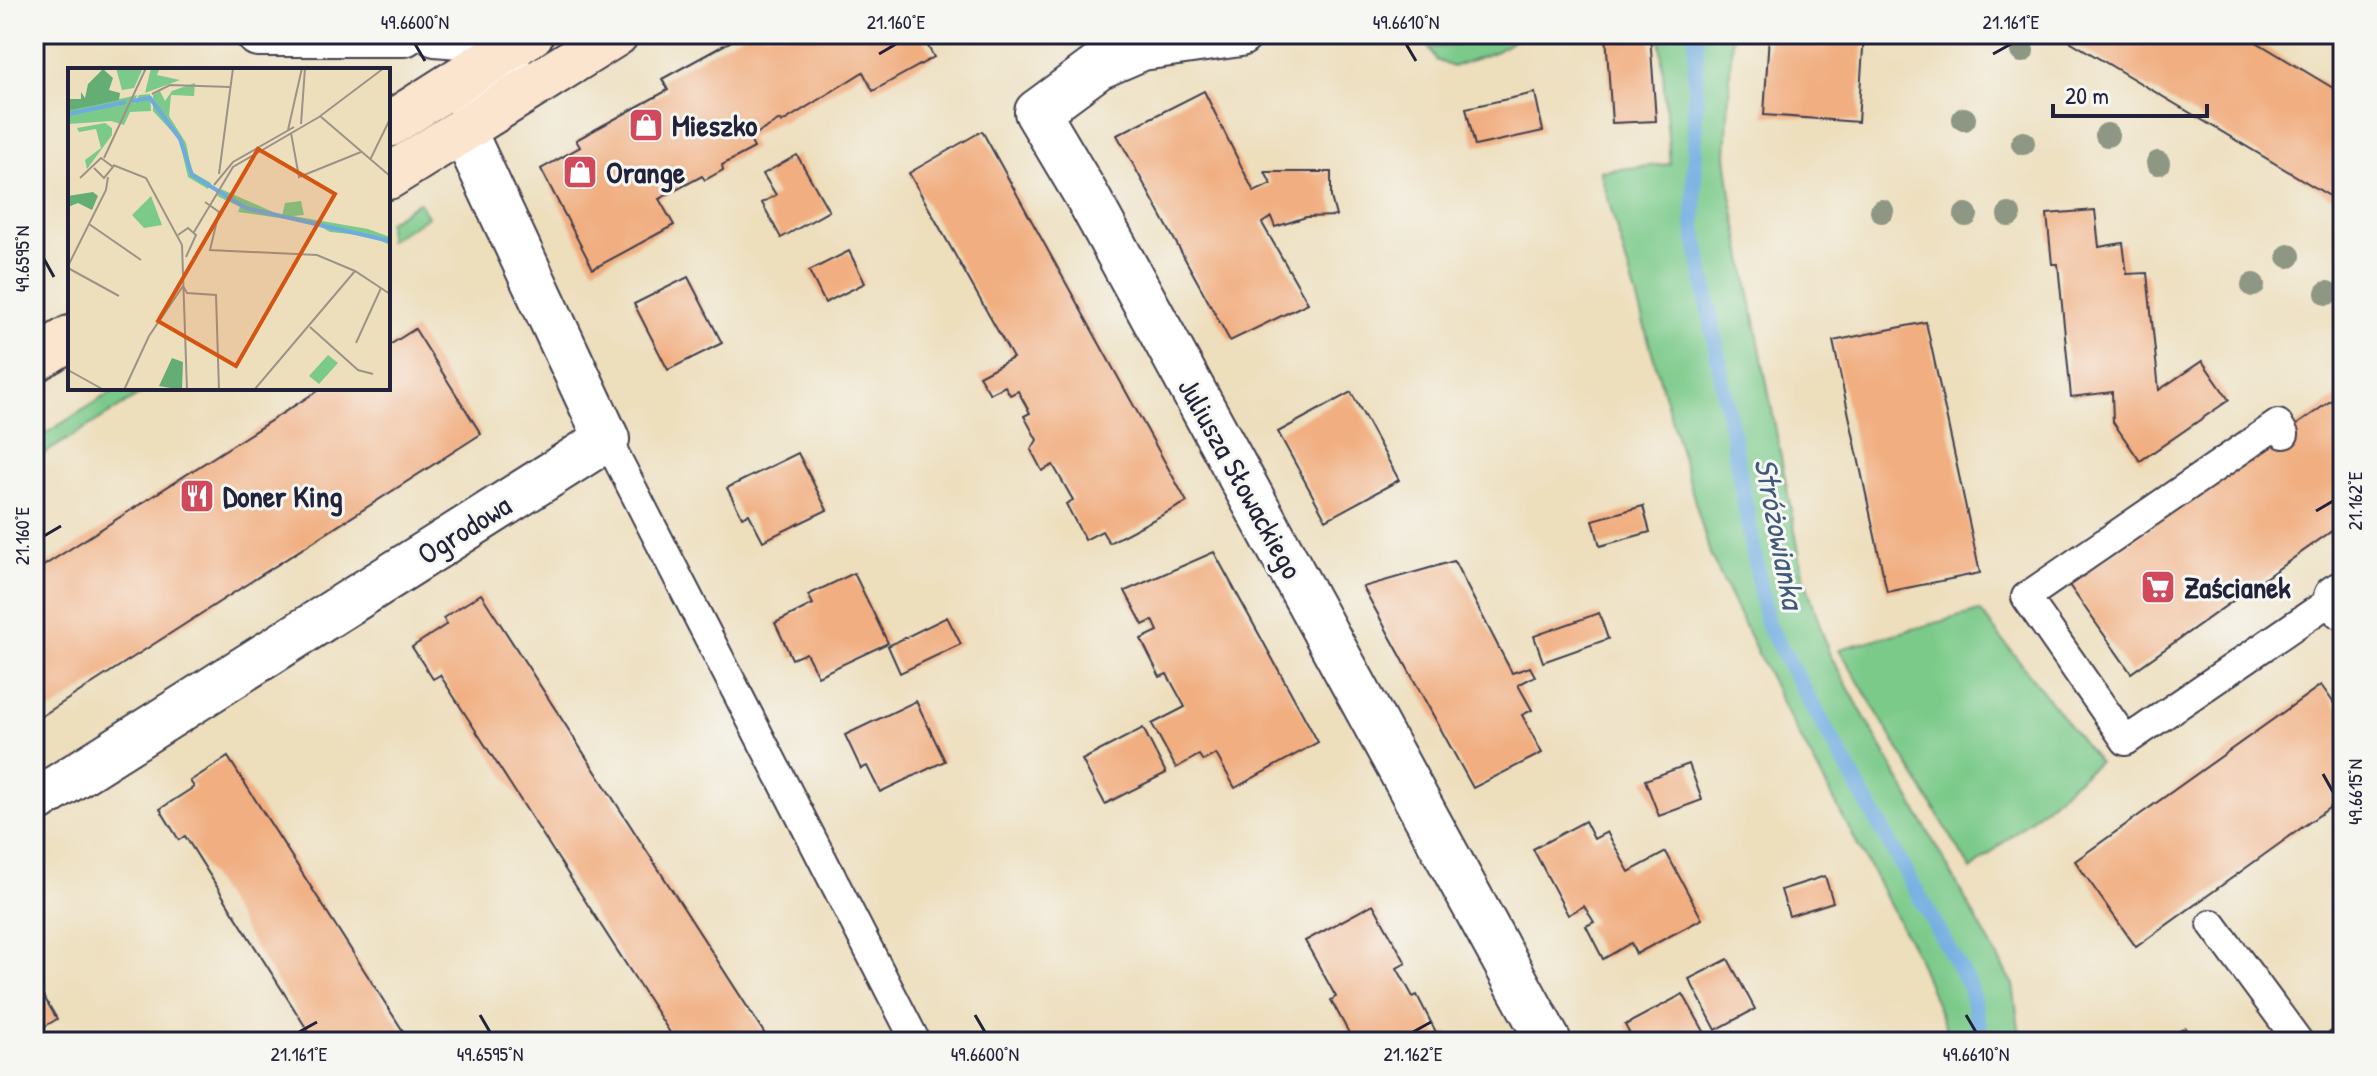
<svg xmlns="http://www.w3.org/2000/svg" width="2377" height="1076" viewBox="0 0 2377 1076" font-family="'Patrick Hand',sans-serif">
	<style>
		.green { fill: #7bca8a; stroke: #4e7662; stroke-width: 2 }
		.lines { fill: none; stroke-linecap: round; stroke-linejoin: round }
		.stream { stroke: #6eabe0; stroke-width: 16 }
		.building { fill: #f1ae80 }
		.lane-casing { stroke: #403e4e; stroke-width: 32 }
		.street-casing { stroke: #403e4e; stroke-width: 48 }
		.secondary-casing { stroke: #403e4e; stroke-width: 48 }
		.lane { stroke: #fff; stroke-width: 28 }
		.street { stroke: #fff; stroke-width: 44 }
		.secondary { stroke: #fbe5cf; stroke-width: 44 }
		.tree { fill: #8e9784 }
		.ticks { fill: none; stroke: #22223b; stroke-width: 3 }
		.labels { text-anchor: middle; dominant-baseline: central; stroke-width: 6; stroke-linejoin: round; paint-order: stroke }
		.poi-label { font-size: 30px; font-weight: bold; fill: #22223b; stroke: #f6f6f2; text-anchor: start }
		.street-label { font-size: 30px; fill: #22223b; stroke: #f6f6f2 }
		.water-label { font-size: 32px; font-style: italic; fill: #40597d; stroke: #f6f6f2 }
		.inset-river { fill: none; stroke: #6eabe0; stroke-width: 4 }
		.inset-road { fill: none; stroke: #9c9388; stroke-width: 2 }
		.view { fill: #d45411; fill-opacity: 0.15; stroke: #d45411; stroke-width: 4 }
		.inset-edge { fill: none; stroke: #22223b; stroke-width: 4 }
		.neatline { fill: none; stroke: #22223b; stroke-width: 3 }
		.ticks-label { font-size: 20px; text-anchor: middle; fill: #22223b }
	</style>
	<rect width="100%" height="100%" fill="#f6f6f2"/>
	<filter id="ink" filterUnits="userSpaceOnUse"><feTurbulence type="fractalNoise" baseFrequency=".0125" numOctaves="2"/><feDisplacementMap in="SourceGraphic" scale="16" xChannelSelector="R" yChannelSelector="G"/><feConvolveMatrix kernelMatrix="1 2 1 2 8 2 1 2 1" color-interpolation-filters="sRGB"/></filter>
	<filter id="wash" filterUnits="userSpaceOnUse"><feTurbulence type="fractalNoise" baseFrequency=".006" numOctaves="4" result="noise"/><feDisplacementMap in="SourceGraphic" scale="32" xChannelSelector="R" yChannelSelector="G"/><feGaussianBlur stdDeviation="1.8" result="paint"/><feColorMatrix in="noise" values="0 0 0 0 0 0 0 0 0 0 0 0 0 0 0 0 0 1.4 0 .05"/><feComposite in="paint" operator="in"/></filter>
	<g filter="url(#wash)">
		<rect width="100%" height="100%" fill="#eddebc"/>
		<g class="green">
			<polygon points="1484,34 1523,34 1497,51 1453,67 1436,60 1429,48 1457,45"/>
			<polygon points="1660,34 1732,34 1726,156 1731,195 1803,573 1829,653 2013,985 2021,1042 1946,1042 1946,1029 1917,956 1782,703 1710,554 1600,171 1670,164"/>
			<polygon points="419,202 428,217 388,241 388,222"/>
			<polygon points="118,388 150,388 34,460 34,441"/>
			<polygon points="1980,611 2098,762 1971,870 1839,649"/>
		</g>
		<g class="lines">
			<polyline class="stream" points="1696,34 1694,227 1767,624 1969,985 1983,1042"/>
		</g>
		<g id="blocks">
			<g class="building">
				<polygon points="744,34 921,34 934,57 873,91 863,72 781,123 780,120 749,138 754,148 722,165 723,170 705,180 702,176 659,199 674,225 593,269 541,169 580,147 576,140 668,90 662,79"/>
				<polygon points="1606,34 1650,34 1656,121 1612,123"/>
				<polygon points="1769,34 1864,34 1858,122 1764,115"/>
				<polygon points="2058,34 2243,34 2343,94 2343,204"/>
				<polygon points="1204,91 1254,192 1271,184 1265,172 1331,172 1331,197 1336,216 1306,217 1275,227 1271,217 1262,223 1308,303 1230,341 1117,135"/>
				<polygon points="1535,93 1543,131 1475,146 1466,108"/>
				<polygon points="982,131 1187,502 1109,543 1102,531 1085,540 1066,504 1073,500 1053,465 1042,471 1031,450 1037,440 1024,416 1030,413 1018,391 1010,395 1005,386 990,394 979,376 1013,358 909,173"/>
				<polygon points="797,155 829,211 781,238 762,203 776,195 763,174"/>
				<polygon points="2095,210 2099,247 2123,243 2127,274 2147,273 2159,390 2202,361 2229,400 2140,461 2113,422 2112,392 2071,397 2058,264 2052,264 2047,214"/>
				<polygon points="849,251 865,283 825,303 809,271"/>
				<polygon points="688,277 722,343 668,370 634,304"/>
				<polygon points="1926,322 1980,573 1887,592 1833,341"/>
				<polygon points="415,329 481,434 34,721 34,572 322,388 388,388 388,346"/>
				<polygon points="2343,371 2343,523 2131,673 2069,585 2339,395"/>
				<polygon points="1351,392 1399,480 1326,520 1278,432"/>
				<polygon points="798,453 827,510 763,541 749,514 742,517 727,488"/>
				<polygon points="1643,506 1650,532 1600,546 1593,520"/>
				<polygon points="1214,552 1318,742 1235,788 1216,754 1203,761 1199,755 1176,768 1152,724 1185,707 1167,674 1160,677 1141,639 1158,631 1153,620 1143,625 1125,591"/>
				<polygon points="1454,561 1512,673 1530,667 1535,676 1518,685 1532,710 1522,715 1542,753 1473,788 1363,587"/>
				<polygon points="854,573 888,643 818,676 806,653 792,659 775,623 813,604 808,595"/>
				<polygon points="481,594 770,1042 676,1042 440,675 433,679 412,647 447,624 443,618"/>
				<polygon points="1599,613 1608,639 1543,662 1534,636"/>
				<polygon points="947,617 961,644 900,673 888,646"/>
				<polygon points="2321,685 2343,716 2343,798 2136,947 2075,861"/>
				<polygon points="916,701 945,761 880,792 867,766 861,769 845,735"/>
				<polygon points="1143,728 1166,773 1105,804 1082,760"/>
				<polygon points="228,757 410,1042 315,1042 185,836 179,840 160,809 194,787 190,781"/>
				<polygon points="1689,764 1702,800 1659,816 1645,780"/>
				<polygon points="1585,821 1594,839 1607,832 1629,872 1666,852 1702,919 1636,954 1631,943 1603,959 1586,926 1594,922 1584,906 1568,915 1533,849"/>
				<polygon points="1825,876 1833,902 1789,916 1781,890"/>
				<polygon points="1373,904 1406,963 1397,968 1413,997 1417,995 1439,1038 1448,1033 1453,1042 1344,1042 1341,1037 1349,1033 1331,1000 1336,997 1305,941"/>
				<polygon points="1728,959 1755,1009 1716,1030 1689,979"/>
				<polygon points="34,980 57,1019 34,1033"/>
				<polygon points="1683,994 1710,1042 1634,1042 1625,1025"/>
				<polygon points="2343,1023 2343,1042 2322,1042 2320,1039"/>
				<polygon points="2186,1028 2192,1042 2155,1042"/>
			</g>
		</g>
	</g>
	<g filter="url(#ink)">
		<use href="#blocks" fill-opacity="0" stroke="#403e4e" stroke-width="2"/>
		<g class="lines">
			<g class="lane-casing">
				<g id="lane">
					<polyline points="2284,434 2278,424 2026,597 2126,741 2336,597"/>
					<polyline points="607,439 916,1042"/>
					<polyline points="2212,924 2299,1042"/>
				</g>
			</g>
			<g class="street-casing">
				<g id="street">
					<polyline points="258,34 404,34"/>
					<polyline points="1240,34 1142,48 1098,67 1037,112 1088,198 1549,1042"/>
					<polyline points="2343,593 2336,597 2343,607"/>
					<polyline points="34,802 607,439 463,130 508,77 507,49 485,38 435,34"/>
				</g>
			</g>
			<g class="secondary-casing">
				<g id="secondary">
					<polyline points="388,125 531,34"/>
					<polyline points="388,177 616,34"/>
					<polyline points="34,360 70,338"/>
				</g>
			</g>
			<use href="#lane" class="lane"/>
			<use href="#street" class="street"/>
			<use href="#secondary" class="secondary"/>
		</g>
		<g class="tree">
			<circle cx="2022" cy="51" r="12"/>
			<circle cx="1964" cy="119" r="12"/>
			<circle cx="2107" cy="135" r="12"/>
			<circle cx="2023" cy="143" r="12"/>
			<circle cx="2158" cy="163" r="12"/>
			<circle cx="1882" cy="211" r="12"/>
			<circle cx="1966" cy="215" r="12"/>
			<circle cx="2009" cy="215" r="12"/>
			<circle cx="2289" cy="256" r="12"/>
			<circle cx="2253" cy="285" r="12"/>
			<circle cx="2327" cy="293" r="12"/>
		</g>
	</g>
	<path class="ticks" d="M415 44 425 61M1406 44 1416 61M879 54 896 44M1993 54 2011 44M44 259 54 277M2316 511 2333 501M44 536 61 526M2323 774 2333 792M480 1015 490 1032M975 1015 985 1032M1966 1015 1976 1032M299 1032 317 1022M1413 1032 1431 1022"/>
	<defs>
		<g id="shop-square" transform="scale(1.8)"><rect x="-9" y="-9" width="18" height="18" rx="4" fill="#d1495b" stroke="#f6f6f2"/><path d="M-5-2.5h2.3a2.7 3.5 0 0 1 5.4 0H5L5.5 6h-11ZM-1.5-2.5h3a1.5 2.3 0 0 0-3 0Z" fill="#fff"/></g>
		<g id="restaurant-square" transform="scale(1.8)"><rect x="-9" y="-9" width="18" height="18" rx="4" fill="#d1495b" stroke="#f6f6f2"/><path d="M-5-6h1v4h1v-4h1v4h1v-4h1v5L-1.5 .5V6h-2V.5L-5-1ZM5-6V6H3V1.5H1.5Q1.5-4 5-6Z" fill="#fff"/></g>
		<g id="supermarket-square" transform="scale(1.8)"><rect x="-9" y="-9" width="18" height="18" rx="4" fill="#d1495b" stroke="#f6f6f2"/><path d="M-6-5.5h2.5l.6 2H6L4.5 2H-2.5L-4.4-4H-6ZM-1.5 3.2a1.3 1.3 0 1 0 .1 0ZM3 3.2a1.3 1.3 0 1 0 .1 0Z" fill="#fff"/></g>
	</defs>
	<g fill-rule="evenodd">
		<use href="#shop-square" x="646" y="125"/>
		<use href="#shop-square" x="580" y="172"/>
		<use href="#restaurant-square" x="197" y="496"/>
		<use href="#supermarket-square" x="2158" y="587"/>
	</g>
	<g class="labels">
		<g class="poi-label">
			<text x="672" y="125">Mieszko</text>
			<text x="606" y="172">Orange</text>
			<text x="223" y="496">Doner King</text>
			<text x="2184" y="587">Zaścianek</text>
		</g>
		<g class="street-label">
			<text transform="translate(1241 478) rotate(61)">Juliusza Słowackiego</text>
			<text transform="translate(464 529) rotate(-32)">Ogrodowa</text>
		</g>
		<g class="water-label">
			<text transform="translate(1780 533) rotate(79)">Stróżowianka</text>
		</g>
	</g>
	<g transform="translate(68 68)">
		<rect width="322" height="322" fill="#eddebc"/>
		<path d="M75 0 66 20 54 22 48 0ZM83 0H92L89 7 112 12 77 25ZM127 15 126 28 103 27 101 48 118 75 124 104 143 115 140 121 120 109 111 71 85 43V27L92 23 97 33 104 23ZM69 27 66 37 71 27 82 26 83 43 62 44 56 57 43 53 0 56V43ZM37 55 44 60V67L19 101 17 92 33 80 28 61 11 64 9 60ZM153 121 214 148 217 135 233 133 236 147 225 148 300 161 322 169V177L302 168 262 164 246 155 170 144 172 139 149 128ZM83 128 94 157 76 160 64 147ZM260 287 270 295 251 316 241 308Z" fill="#7bca8a"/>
		<path d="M35 1 45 10 41 22 52 25 51 32 0 43V31H13V24L17 30 20 16ZM25 124 30 128 24 142 10 135 0 139V128ZM104 290 115 294 114 322 91 318Z" fill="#64ae76"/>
		<path class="inset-river" d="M64 33 82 30 112 71 124 107 178 140 322 173M0 46 58 34"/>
		<path class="inset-road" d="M84 26 102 17 162 19M252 48 322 108M233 56 237 0M220 62 234 0M223 65 231 109 293 84M36 90 78 0M302 92 322 51M45 97 78 110 114 177 119 322M151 106 165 0M12 110 33 90 45 99 36 110 26 100M146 117 165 94 226 59M137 134 151 144 142 182 249 187 287 203 322 226M21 156 73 192M126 164 165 99 251 49 316 0M110 167 120 160 128 167 118 189M0 198 38 122 40 109M0 200 51 228M242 259 290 302 305 306M288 275 313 220M0 302 36 322M56 322 81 268 115 218 119 225 148 227 151 322M186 322 287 203"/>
		<path class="view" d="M190 81 267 126 168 298 90 253Z"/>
		<rect width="322" height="322" class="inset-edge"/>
	</g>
	<rect width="2377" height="1076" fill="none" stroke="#f6f6f2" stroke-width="88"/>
	<path d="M2053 104v12h154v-12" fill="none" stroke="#22223b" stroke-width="4"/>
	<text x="2065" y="104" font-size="24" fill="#22223b" stroke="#f6f6f2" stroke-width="6" paint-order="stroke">20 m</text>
	<rect x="44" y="44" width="2289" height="988" class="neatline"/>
	<g class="ticks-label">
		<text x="415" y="29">49.6600°N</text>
		<text x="896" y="29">21.160°E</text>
		<text x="1406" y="29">49.6610°N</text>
		<text x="2011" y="29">21.161°E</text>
		<text transform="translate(22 259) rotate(-90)" y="7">49.6595°N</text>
		<text transform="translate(2355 501) rotate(-90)" y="7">21.162°E</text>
		<text transform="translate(22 536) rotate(-90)" y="7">21.160°E</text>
		<text transform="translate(2355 792) rotate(-90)" y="7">49.6615°N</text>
		<text x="299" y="1061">21.161°E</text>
		<text x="490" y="1061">49.6595°N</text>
		<text x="985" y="1061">49.6600°N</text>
		<text x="1413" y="1061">21.162°E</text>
		<text x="1976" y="1061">49.6610°N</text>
	</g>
</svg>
